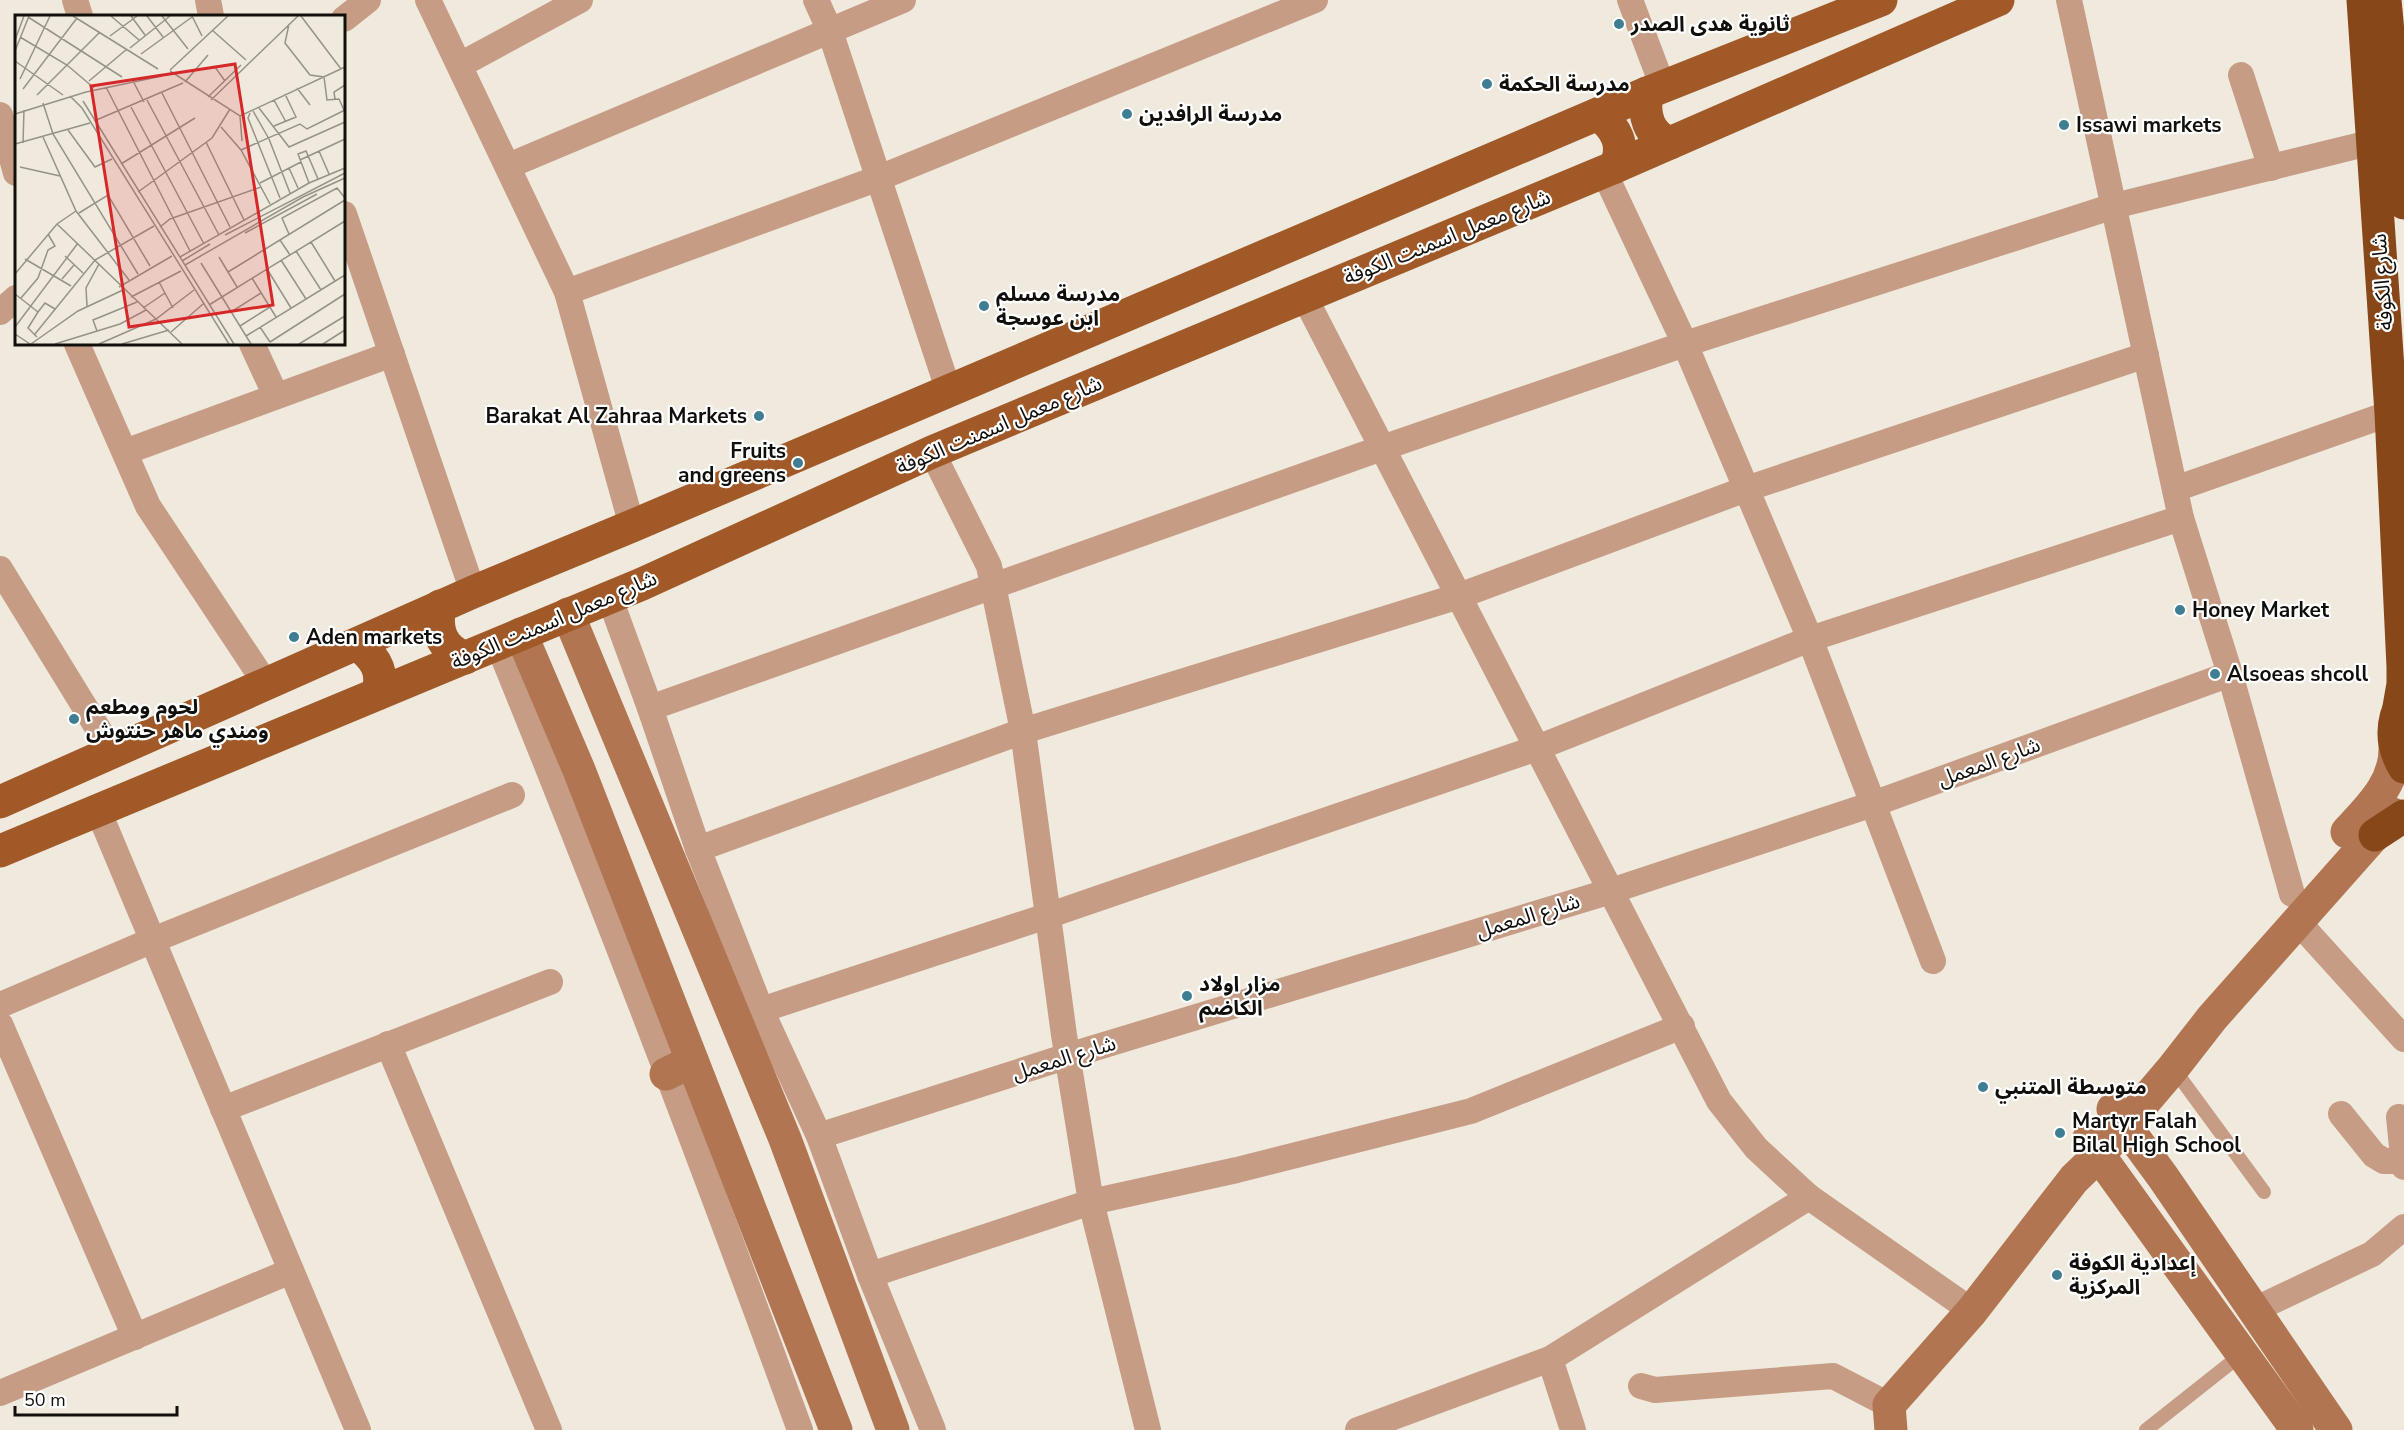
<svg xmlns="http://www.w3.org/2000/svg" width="2404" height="1430" viewBox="0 0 2404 1430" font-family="'Nunito Sans','Noto Sans Arabic',sans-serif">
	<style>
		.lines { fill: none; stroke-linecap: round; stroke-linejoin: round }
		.lane { stroke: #c69d84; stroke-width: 14 }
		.street { stroke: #c69d84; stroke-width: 26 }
		.secondary { stroke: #b17651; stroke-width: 33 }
		.primary { stroke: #a15928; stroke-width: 33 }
		.highway { stroke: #884718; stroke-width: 33 }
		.poi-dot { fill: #3e7d92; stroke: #fff; stroke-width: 2 }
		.labels { text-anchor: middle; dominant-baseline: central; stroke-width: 4.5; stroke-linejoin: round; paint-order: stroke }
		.poi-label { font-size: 21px; font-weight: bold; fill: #110f0b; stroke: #fff; text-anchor: start }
		.street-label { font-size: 21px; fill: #110f0b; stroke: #fff }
		.inset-road { fill: none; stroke: #979289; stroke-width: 1.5 }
		.view { fill: #d62828; fill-opacity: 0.15; stroke: #d62828; stroke-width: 3 }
		.inset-edge { fill: none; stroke: #110f0b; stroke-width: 3 }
	</style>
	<rect width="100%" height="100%" fill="#f0e9dd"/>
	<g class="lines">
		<g class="lane">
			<polyline points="2173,1068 2264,1192"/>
			<polyline points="2146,1430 2242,1354"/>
		</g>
		<g class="street">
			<polyline points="75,0 80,16"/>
			<polyline points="208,0 211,16"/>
			<polyline points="428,0 567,292 632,526"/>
			<polyline points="816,0 830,31 949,392"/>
			<polyline points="1630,0 1663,87"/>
			<polyline points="2069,0 2181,518 2230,674 2292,894"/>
			<polyline points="344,19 368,0"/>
			<polyline points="460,65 580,0"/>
			<polyline points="2241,75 2271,168"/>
			<polyline points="0,115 16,173"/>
			<polyline points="508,166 903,0"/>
			<polyline points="1604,172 1685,344 1810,639 1933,961"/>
			<polyline points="344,214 473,592"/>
			<polyline points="567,292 879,178 1315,0"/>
			<polyline points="1304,296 1719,1101 1756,1148 1809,1197 1972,1311"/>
			<polyline points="0,312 16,298"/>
			<polyline points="77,344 148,506 266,684"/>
			<polyline points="252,344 276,396"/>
			<polyline points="125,452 392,354"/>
			<polyline points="932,452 989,566 1023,731 1064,1035 1091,1202 1148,1430"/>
			<polyline points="2175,489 2391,413"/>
			<polyline points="0,569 113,753"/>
			<polyline points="609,596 650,708 698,849 761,1010 819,1136 870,1275 933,1430"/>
			<path d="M498 644C604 904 704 1166 800 1430"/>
			<polyline points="650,708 1382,448 1685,344 2114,206 2373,142"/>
			<polyline points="98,810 358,1430"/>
			<polyline points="698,849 1023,731 1459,596 1746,489 2146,355"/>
			<polyline points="2298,922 2404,1039"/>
			<polyline points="0,1005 153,940 512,795"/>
			<polyline points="761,1010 1047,916 1537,748 1810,639 2181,518"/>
			<polyline points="0,1024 135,1337"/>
			<polyline points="388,1044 549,1430"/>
			<polyline points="223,1109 550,982"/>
			<polyline points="2341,1114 2374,1155 2384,1161 2403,1161"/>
			<polyline points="2399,1117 2404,1167"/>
			<polyline points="819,1136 1068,1056 1611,891 1873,804 2230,674"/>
			<polyline points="870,1275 1091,1202 1237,1170 1471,1111 1682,1026"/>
			<polyline points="2254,1310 2372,1254 2404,1227"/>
			<polyline points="1550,1359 1573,1430"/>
			<polyline points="1641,1386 1655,1390 1833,1376 1889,1405"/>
			<polyline points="0,1393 291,1271"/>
			<polyline points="1358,1430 1550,1359 1809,1197"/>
		</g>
		<g class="secondary">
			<polyline points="568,614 785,1139 893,1430"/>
			<polyline points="521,634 579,770 836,1430"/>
			<path d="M2347 832C2370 807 2396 783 2395 747"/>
			<polyline points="666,1074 692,1061"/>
			<polyline points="2113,1109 2163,1177 2336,1430"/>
			<polyline points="2088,1140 2297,1430"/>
			<polyline points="1891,1430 1889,1405 1972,1311 2074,1179 2100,1154 2173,1068 2212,1018 2393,814"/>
		</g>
		<g class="primary">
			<path d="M1647 93C1643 115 1648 135 1670 143"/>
			<path d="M1598 114C1616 128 1626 145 1615 167"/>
			<path d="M440 606C435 630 441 648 465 658"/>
			<path d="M357 644C375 657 385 672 377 694"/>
			<polyline points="0,802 473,592 632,526 1647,93 1881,0"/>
			<polyline points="0,851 642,584 932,452 1615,167 1998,0"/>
		</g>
		<g class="highway">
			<polyline points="2363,0 2391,413 2403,667 2403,684 2399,707"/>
			<polyline points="2385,0 2404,203"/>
			<path d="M2404 698C2391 721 2390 743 2404 767"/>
			<polyline points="2375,835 2404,816"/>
		</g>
	</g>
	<g class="poi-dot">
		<circle cx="1619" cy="24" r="6"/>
		<circle cx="1487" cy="84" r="6"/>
		<circle cx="1127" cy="114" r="6"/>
		<circle cx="2064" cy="125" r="6"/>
		<circle cx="984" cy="306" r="6"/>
		<circle cx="759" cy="416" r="6"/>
		<circle cx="798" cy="463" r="6"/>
		<circle cx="2180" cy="610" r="6"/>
		<circle cx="294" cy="637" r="6"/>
		<circle cx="2215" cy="674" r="6"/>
		<circle cx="74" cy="719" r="6"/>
		<circle cx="1187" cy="996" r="6"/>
		<circle cx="1983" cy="1087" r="6"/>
		<circle cx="2060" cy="1133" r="6"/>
		<circle cx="2057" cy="1275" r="6"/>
	</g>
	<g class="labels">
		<g class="poi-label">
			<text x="1631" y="24">ثانوية هدى الصدر</text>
			<text x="1499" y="84">مدرسة الحكمة</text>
			<text x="1139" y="114">مدرسة الرافدين</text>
			<text x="2076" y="125">Issawi markets</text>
			<text x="996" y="294">مدرسة مسلم<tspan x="996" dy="24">ابن عوسجة</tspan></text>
			<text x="747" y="416" text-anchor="end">Barakat Al Zahraa Markets</text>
			<text x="786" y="451" text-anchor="end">Fruits<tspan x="786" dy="24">and greens</tspan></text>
			<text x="2192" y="610">Honey Market</text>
			<text x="306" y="637">Aden markets</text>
			<text x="2227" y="674">Alsoeas shcoll</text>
			<text x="86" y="707">لحوم ومطعم<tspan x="86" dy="24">ومندي ماهر حنتوش</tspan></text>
			<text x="1199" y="984">مزار اولاد<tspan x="1199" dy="24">الكاضم</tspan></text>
			<text x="1995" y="1087">متوسطة المتنبي</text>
			<text x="2072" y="1121">Martyr Falah<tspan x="2072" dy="24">Bilal High School</tspan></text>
			<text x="2069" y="1263">إعدادية الكوفة<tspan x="2069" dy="24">المركزية</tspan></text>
		</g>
		<g class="street-label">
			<text transform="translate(1447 237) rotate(-22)">شارع معمل اسمنت الكوفة</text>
			<text transform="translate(2382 282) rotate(-94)">شارع الكوفة</text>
			<text transform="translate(999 425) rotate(-23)">شارع معمل اسمنت الكوفة</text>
			<text transform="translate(554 620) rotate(-23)">شارع معمل اسمنت الكوفة</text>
			<text transform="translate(1989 762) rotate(-20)">شارع المعمل</text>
			<text transform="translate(1528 916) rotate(-17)">شارع المعمل</text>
			<text transform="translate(1064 1058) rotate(-17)">شارع المعمل</text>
		</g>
	</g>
	<g transform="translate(15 15)">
		<rect width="330" height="330" fill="#f0e9dd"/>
		<path class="inset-road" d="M58 1 143 54M96 1 124 25M116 1 130 20M132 1 148 22M147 1 173 34M177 1 187 21M286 1 326 54M13 2 107 62M274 9 270 28 295 60 309 62 312 85 324 84 329 95M197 15 231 45M95 21 122 1M5 22 52 50 79 73M0 25 9 1M115 33 155 1M0 36 14 1M126 39 177 2M0 46 48 80M188 54 200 52 210 66M155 55 213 1M155 56 225 101 330 52M5 64 35 1M74 66 112 34M118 66 129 87M170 67 193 40M91 72 175 236M282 73 295 90M8 74 62 3M147 78 215 212M22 80 85 17M55 81 67 93 214 329M193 82 226 50M320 84 319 77 330 70M132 85 204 220M196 85 283 1M259 85 271 107M68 86 219 329M28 88 38 119 123 259M116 92 189 229M244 93 274 132 330 107M238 96 254 124 275 178M235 98 233 103 265 183M0 99 71 77 147 61M225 101 227 126M79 106 168 68M259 111 281 102 270 79M206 112 226 135 255 189M53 115 80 152 97 144M28 122 61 196 114 265M191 127 229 205M8 128 9 95M0 129 75 108M226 135 285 109 292 114 330 95M304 136 314 159M285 145 330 124M106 149 180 103M5 152 45 161M274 153 283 173M245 168 286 147M294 168 283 139 291 136 303 164M123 177 197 123 215 94M64 198 93 180 135 251M42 209 167 329M145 212 155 204 246 172M230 218 302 179M274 219 267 203 322 173 330 183M210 220 330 158M265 225 275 240M296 227 320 266M281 236 306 275M50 241 68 258M165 242 294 168 330 153M204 242 222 272M10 244 56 271M266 245 291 284M167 246 195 229M186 248 236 329M170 250 288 182 330 163M252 254 276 293M213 257 330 185M0 259 42 209 61 196M237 263 261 302M47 264 59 250M144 267 158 293M104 272 157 241M0 279 23 297M116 282 166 256M6 283 23 263 33 235 40 231 33 219M194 290 330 206M72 291 71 273 84 249M128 293 150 278M216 297 246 278M225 311 255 292M0 312 63 228M245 312 255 327M82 316 78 305 122 287M156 317 188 289M0 319 15 329M20 319 80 245 139 211M231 321 330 260M22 322 13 313 23 297 30 288 40 294M255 327 330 279M16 329 63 296 108 275M40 329 105 309 131 295M84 329 141 304 179 275M107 329 154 315M284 329 330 301M308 329 330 315"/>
		<path class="view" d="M220 49 258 290 114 312 76 71Z"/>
		<rect width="330" height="330" class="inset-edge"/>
	</g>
	<path d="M15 1406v9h162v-9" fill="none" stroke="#110f0b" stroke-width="3"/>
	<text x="24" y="1406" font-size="18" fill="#110f0b" stroke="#ffffff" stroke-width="4.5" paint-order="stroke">50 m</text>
</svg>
